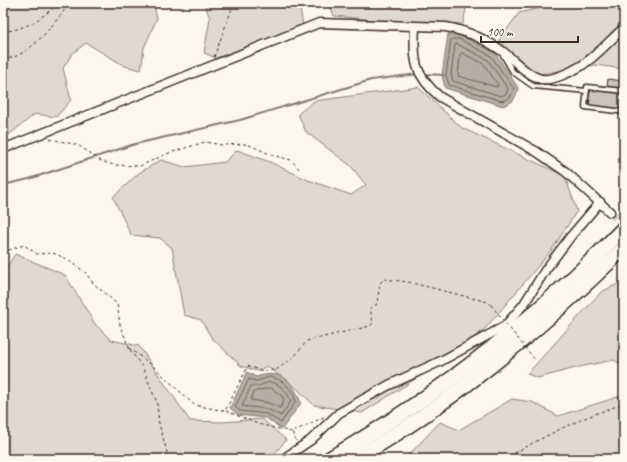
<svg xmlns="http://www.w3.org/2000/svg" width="627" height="462" viewBox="0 0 627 462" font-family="Caveat,sans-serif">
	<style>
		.green { fill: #dfd9ce; stroke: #8d8276 }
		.water { fill: #b6aea2; stroke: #85796d }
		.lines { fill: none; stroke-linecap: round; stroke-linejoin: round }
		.shore { stroke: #6c5f53; stroke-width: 1 }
		.stream { stroke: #85796d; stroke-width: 2 }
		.building { fill: #ccc4b9; stroke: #3b2a1e }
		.street-tunnel { stroke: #d5cec3; stroke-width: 8; stroke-dasharray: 8 4; stroke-linecap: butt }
		.lane-casing { stroke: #3b2a1e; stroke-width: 7 }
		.street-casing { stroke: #3b2a1e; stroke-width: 11 }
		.highway-casing { stroke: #3b2a1e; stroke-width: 17 }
		.path { stroke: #3b2a1e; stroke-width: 1; stroke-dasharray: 3 3; stroke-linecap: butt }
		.lane { stroke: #fbf7ec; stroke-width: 4 }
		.street { stroke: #fbf7ec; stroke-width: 8 }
		.highway { stroke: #fbf7ec; stroke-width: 14 }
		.path-bridge { stroke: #3b2a1e; stroke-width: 1; stroke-dasharray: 3 3; stroke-linecap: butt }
	</style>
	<rect width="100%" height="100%" fill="#fbf7ec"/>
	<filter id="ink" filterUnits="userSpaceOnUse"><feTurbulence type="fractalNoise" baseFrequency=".025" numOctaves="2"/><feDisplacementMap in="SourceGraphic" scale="8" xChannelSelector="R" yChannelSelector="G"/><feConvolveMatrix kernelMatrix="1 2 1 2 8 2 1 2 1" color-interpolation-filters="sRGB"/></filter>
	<g filter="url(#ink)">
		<g class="green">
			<polygon points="3,3 153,3 157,18 144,48 141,70 125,66 86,43 72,54 63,68 71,100 56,117 35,114 5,138 3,137"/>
			<polygon points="204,3 299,3 303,26 216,58 204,53 210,18"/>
			<polygon points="329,3 467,3 463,24 405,23 334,16"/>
			<polygon points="561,3 624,3 624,69 595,65 539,74 520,63 499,40 519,13"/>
			<polygon points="418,87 462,128 565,176 577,211 551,251 484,330 428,371 362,413 314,405 295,387 267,366 257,371 241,366 211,337 201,320 184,315 172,248 160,238 131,235 113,197 139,173 161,160 185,167 225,162 237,150 270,162 308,180 351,195 366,185 351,166 306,132 298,114 314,101"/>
			<polygon points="15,254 65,275 95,324 111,340 139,346 190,421 223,422 262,419 286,440 270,459 3,459 3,274"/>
			<polygon points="624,281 624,366 614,360 579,367 538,378 527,374 601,292"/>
			<polygon points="624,395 624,459 405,459 440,422 459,430 512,399 532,402 558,416"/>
		</g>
		<g class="water">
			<polygon points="448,34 460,35 495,53 519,89 513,101 503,106 445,88 442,75"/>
			<path d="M247 372 256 377C281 369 292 379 301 403L282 429 266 418 238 415 230 408Z"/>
		</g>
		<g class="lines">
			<g class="shore">
				<polygon points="453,39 459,39 491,56 514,89 510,98 502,101 449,85 446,75 451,40"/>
				<polygon points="457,44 488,60 508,89 506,94 501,96 453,81 451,74 455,45"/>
				<polygon points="462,53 484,64 498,85 497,87 458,76 460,55"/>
				<path d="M270 377C284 379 292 389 296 401L281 423 267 414 240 411 235 407 249 379 256 381Z"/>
				<path d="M270 382C280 383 287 392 291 401L281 416 268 409 242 406 251 386H258Z"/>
				<polygon points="271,388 282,396 284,401 280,408 269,403 251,400 254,392"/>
			</g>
			<g class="stream">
				<polyline points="423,74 444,75"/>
				<polyline points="3,185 29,179 135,144 240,120 371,80 418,74"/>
			</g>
		</g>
		<g class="building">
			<polygon points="608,79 622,81 621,89 607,87"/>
			<polygon points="591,89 621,93 621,97 623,97 620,109 589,105 590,100 588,100"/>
		</g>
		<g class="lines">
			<polyline class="street-tunnel" points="610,212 624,226"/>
			<g class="lane-casing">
				<g id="lane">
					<polyline points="503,55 513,72 533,86 587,91"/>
					<polyline points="624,91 587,87 585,107 624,112"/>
				</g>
			</g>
			<g class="street-casing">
				<g id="street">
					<path d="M415 27C413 60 414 75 440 97L537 152 566 172 610 212"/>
					<path d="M3 149 319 23 446 27C467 31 489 41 506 54 516 62 526 74 538 78 549 83 571 72 581 66 597 56 610 40 624 28"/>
					<polyline points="283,459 311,440 339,413 389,385 441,361 505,326 524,304 546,269 571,236 600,202"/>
				</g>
			</g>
			<g class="highway-casing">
				<g id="highway">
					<path d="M329 459C437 396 537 318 624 228"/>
					<path d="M355 459C452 403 544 326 624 248"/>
				</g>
			</g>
			<g class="path">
				<path d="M3 31C24 31 44 17 58 3"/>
				<polyline points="214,57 234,3"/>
				<path d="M3 59C29 59 55 22 70 3"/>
				<polyline points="50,139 78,145 101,161 114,165 140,166 169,153 205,142 222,145 247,144 272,155 291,160 300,170"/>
				<polyline points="3,252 24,245 37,254 53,253 65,258 85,272 93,283 117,304 120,325 129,348"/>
				<polyline points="129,348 153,366 194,405 225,411 248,366 263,371 276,370 294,357 307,341 370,326 373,323 370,308 377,304 380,283 384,279 408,282 488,302 491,305"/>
				<polyline points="130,350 143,368 157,403 159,424 169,459"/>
				<polyline points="226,411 258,424 292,432"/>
				<polyline points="296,441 292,432 324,417"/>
				<path d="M504 459C543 437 581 417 624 404"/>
			</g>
			<use href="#lane" class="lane"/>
			<use href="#street" class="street"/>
			<use href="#highway" class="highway"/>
			<polyline class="path-bridge" points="491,305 536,361"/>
		</g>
	</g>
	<rect width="627" height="462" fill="none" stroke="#fbf7ec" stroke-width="16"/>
	<rect x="8" y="8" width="611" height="446" fill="none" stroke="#3b2a1e" stroke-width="1.5" filter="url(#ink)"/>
	<path d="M481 36v6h97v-6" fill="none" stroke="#3b2a1e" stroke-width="2"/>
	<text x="487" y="36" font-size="12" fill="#3b2a1e" stroke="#fbf7ec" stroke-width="3" paint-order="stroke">100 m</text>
</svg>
